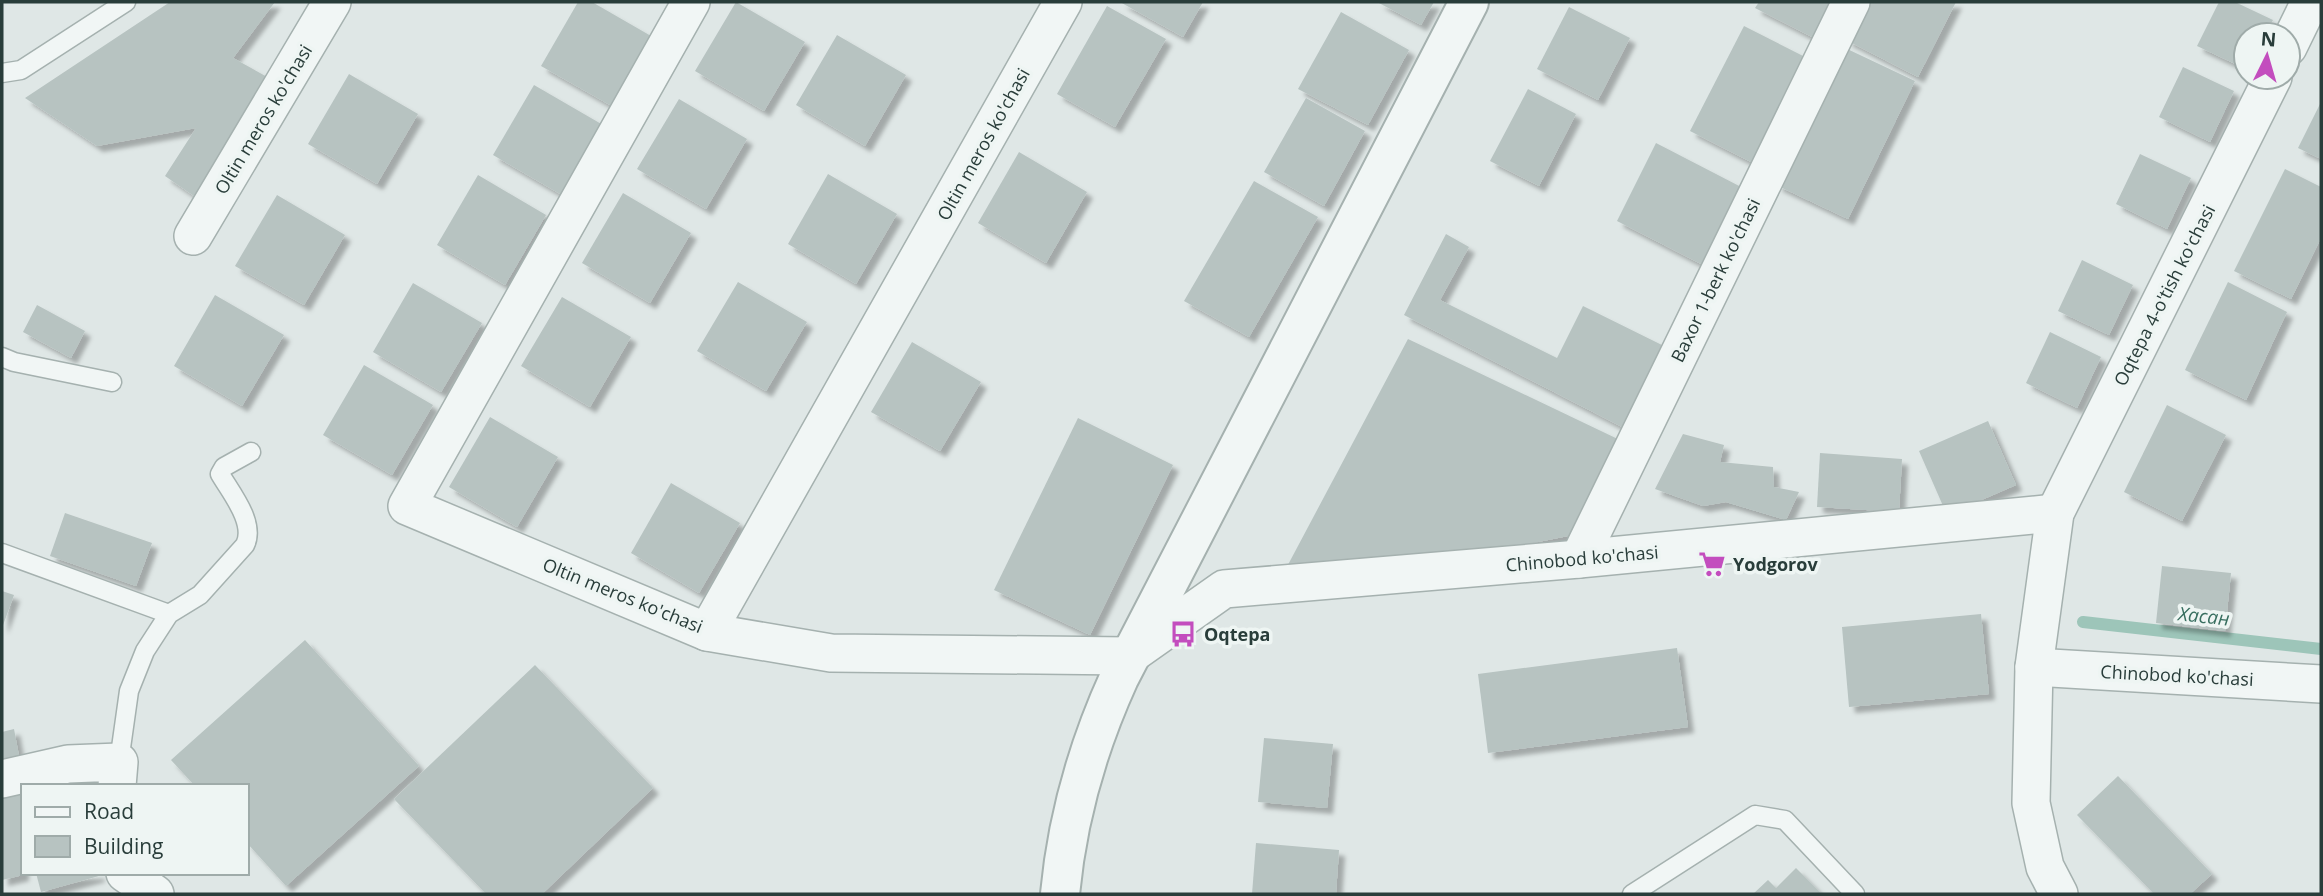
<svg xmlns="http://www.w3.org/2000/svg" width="2323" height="896" viewBox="0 0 2323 896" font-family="'Open Sans',sans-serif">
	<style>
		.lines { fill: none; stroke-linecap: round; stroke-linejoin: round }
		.stream { stroke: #9dc5b9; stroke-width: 12 }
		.building { fill: #b7c3c1; filter: url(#shadow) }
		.service-casing { stroke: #a5b1af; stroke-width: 21 }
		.minor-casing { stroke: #a5b1af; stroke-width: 40 }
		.tertiary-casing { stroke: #a5b1af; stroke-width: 42 }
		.service { stroke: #f1f6f5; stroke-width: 18 }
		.minor { stroke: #f1f6f5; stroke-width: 37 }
		.tertiary { stroke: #f1f6f5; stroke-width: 38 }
		.labels { text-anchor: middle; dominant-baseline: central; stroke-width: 7; stroke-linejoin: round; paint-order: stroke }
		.street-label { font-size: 18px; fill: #293d3a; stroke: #eef5f3 }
		.poi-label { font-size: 18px; font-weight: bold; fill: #293d3a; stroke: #eef5f3; text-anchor: start }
		.water-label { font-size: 19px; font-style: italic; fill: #376e5f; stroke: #eef5f3 }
	</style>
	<defs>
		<filter id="shadow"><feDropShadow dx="6" dy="6" stdDeviation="2" flood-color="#0004"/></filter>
	</defs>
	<rect width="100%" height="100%" fill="#dfe7e6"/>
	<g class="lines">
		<polyline class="stream" points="2083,622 2321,649"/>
	</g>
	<g class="building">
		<polygon points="170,2 275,2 233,58 278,83 197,198 165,176 196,128 97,146 25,98"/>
		<polygon points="578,2 592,2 651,36 610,105 541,66"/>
		<polygon points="736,2 805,42 764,111 695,71"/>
		<polygon points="1120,2 1203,2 1183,37"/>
		<polygon points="1377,2 1434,2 1421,25"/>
		<polygon points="1759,2 1836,2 1816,39 1755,8"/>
		<polygon points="1866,2 1956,2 1918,77 1846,40"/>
		<polygon points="2219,2 2235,2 2273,20 2265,35 2246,35 2246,69 2197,46"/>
		<polygon points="1107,6 1166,39 1115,127 1057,94"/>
		<polygon points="1569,7 1630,38 1598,100 1537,69"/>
		<polygon points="1341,12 1409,50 1368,125 1298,89"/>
		<polygon points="1744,26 1805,57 1751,162 1690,131"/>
		<polygon points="837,35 906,75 865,146 796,105"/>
		<polygon points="1843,47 1915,81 1848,219 1776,185"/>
		<polygon points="2183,67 2234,91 2210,142 2159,117"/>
		<polygon points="349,74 418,114 377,184 308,144"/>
		<polygon points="534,85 603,125 562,195 493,155"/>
		<polygon points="1528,89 1576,114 1539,186 1490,161"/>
		<polygon points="1306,98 1365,131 1324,206 1264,172"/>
		<polygon points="679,99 747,139 706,209 637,169"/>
		<polygon points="2321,102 2321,159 2298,148"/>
		<polygon points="1656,143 1745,189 1705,266 1617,221"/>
		<polygon points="1019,152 1087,192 1046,263 978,223"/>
		<polygon points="2140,154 2191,178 2167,229 2116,204"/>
		<polygon points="2285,169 2321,187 2321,238 2291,299 2234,271"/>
		<polygon points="828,174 897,214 856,284 788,244"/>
		<polygon points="478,175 546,215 505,285 437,245"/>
		<polygon points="1254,181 1318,217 1249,337 1184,301"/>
		<polygon points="623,193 691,233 650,303 582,263"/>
		<polygon points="277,195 345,235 304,305 235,266"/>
		<polygon points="1446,234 1469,247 1440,300 1557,358 1583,306 1670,349 1628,430 1404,315"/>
		<polygon points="2082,260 2133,285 2109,335 2058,311"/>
		<polygon points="738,282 807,322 766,391 697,351"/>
		<polygon points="2228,282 2287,312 2246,400 2185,370"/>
		<polygon points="413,283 482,323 441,392 373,352"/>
		<polygon points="215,295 284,335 242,406 174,366"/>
		<polygon points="562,297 631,337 590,407 521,366"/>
		<polygon points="37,305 85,331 71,358 23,332"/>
		<polygon points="2050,332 2101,357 2077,408 2026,383"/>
		<polygon points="1408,339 1624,442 1583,533 1533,543 1282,576"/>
		<polygon points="912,342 981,382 940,451 871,412"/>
		<polygon points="364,365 433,405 392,475 323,435"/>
		<polygon points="2167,405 2226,435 2182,521 2124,492"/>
		<polygon points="490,417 558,457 517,527 449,487"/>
		<polygon points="1078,418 1173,465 1090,635 994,590"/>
		<polygon points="1988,421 2016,485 1947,515 1919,451"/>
		<polygon points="1683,434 1724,445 1720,462 1773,467 1774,487 1799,492 1786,520 1726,502 1703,506 1655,489"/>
		<polygon points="1820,453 1902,459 1899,512 1817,507"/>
		<polygon points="671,483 740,523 699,593 631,553"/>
		<polygon points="65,513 152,543 136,586 50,556"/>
		<polygon points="2162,566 2231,573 2225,631 2156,623"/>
		<polygon points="2,591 14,595 2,628"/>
		<polygon points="1981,614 1989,694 1849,707 1842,627"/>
		<polygon points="305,640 419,766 286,886 247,843 247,786 195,786 171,760"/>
		<polygon points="1677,648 1688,727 1488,753 1478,674"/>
		<polygon points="535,665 653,788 542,894 486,894 394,799"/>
		<polygon points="14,729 21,767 2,771 2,732"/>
		<polygon points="1264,738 1333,744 1327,808 1258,802"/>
		<polygon points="2118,776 2212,874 2190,894 2154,894 2077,815"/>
		<polygon points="23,791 23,875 2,880 2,797"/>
		<polygon points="1256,843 1339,850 1336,894 1252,894"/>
		<polygon points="1796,868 1822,894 1753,894 1768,880 1776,888"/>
		<polygon points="36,873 99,873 99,876 41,892"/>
	</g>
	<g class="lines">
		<g class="service-casing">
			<g id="service">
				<polyline points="2,73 21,70 126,2"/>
				<polyline points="2,357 14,362 112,382"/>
				<polyline points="2,553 169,614"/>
				<path d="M119 762 129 691 145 651 169 614 200 595 245 545C256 523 231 493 220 474L224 467 251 452"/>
				<polyline points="1632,894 1755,815 1785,820 1855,894"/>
			</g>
		</g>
		<g class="minor-casing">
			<g id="minor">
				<polyline points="691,2 407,506 707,632 831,653 1129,656 1224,589 1579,559 2055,513"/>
				<polyline points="2288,47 2310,2"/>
				<polyline points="193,236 332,2"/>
				<polyline points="1579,559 1851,2"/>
				<polyline points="707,632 1063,2"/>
				<polyline points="2034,667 2321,684"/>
				<polyline points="2,779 68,764 119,762 117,786"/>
				<polyline points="125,873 155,894"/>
				<polyline points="2059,894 2045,867 2031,803 2034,667 2055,513 2273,77"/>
			</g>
		</g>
		<g class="tertiary-casing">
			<path id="tertiary" d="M1060 894C1067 820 1088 746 1119 678L1469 2"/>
		</g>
		<use href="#service" class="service"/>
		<use href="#minor" class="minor"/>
		<use href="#tertiary" class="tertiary"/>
	</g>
	<defs>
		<g id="supermarket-bare" transform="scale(2.1)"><path d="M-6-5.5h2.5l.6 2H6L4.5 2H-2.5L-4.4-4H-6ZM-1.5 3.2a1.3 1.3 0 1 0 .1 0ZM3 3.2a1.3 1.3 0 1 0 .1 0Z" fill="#c34dbe" stroke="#eef5f3" stroke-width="2.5" paint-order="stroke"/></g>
		<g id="bus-bare" transform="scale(2.1)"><path d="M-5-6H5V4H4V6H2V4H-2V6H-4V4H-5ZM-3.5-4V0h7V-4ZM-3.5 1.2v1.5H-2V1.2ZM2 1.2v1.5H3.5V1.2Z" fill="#c34dbe" stroke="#eef5f3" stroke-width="2.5" paint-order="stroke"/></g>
	</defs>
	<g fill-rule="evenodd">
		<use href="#supermarket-bare" x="1712" y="564"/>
		<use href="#bus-bare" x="1183" y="634"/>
	</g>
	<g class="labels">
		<g class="street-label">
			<text transform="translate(263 119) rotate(-59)">Oltin meros ko'chasi</text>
			<text transform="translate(983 144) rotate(-61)">Oltin meros ko'chasi</text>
			<text transform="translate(1715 280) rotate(-64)">Baxor 1-berk ko'chasi</text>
			<text transform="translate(2164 295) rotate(-63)">Oqtepa 4-o'tish ko'chasi</text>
			<text transform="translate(1582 558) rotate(-5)">Chinobod ko'chasi</text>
			<text transform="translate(623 595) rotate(22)">Oltin meros ko'chasi</text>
			<text transform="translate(2177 675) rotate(3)">Chinobod ko'chasi</text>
		</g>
		<g class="poi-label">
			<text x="1733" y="564">Yodgorov</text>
			<text x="1204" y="634">Oqtepa</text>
		</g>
		<g class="water-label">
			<text transform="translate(2204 616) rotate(6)">Хасан</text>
		</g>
	</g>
	<rect width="2323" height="896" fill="none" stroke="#293d3a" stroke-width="7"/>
	<rect x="21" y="784" width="228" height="91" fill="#eef5f3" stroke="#9faba9" stroke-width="2"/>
	<rect x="35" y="807" width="35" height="10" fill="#f1f6f5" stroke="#9faba9" stroke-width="2"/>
	<text x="84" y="819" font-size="21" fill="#293d3a">Road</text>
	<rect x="35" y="836" width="35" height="21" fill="#b7c3c1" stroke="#9faba9" stroke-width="2"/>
	<text x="84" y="854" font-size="21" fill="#293d3a">Building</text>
	<g transform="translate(2267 56) rotate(5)"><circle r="33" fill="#eef5f3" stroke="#9faba9" stroke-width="2"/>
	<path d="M0-5L12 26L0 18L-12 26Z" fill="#c34dbe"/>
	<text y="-10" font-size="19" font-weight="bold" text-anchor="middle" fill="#293d3a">N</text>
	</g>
</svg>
